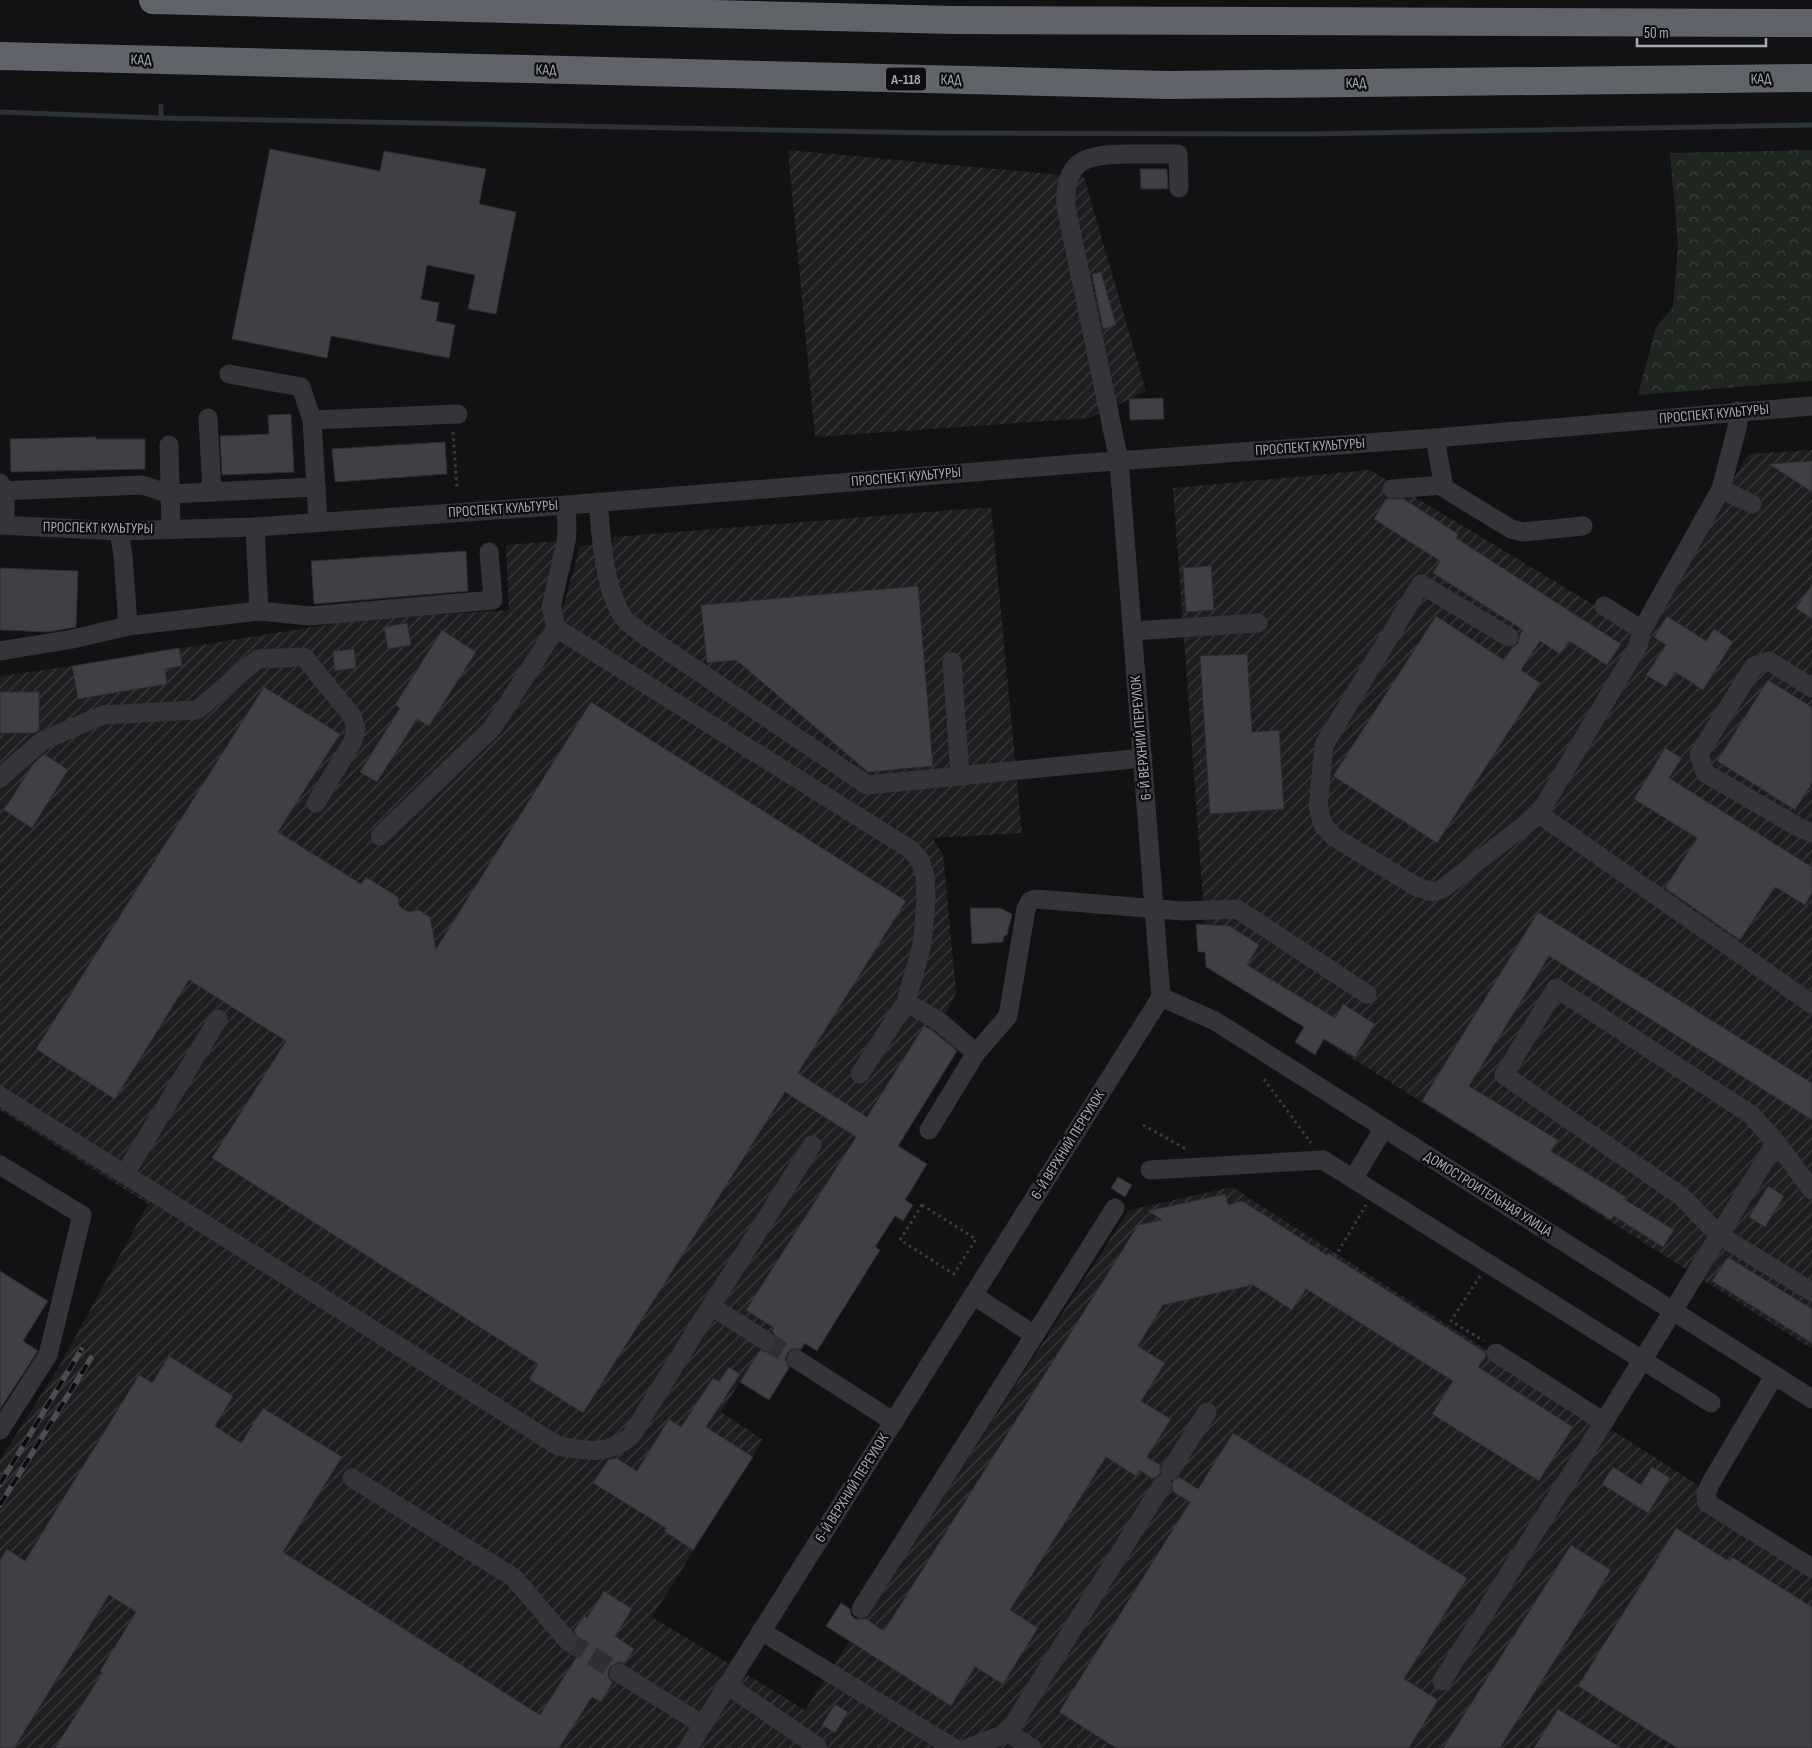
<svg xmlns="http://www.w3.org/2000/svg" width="1812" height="1748" viewBox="0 0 1812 1748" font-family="'Sofia Sans Condensed',sans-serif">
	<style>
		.industrial { fill: url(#industrial-furrows) }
		.forest { fill: url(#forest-crowns) }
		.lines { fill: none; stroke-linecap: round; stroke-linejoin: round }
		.stream { stroke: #2b3339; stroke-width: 5 }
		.building { fill: #3f4044; stroke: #2c2d30 }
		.minor-tunnel { stroke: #2f3034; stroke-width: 19; stroke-dasharray: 19 9; stroke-linecap: butt }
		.path { stroke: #3a3c3f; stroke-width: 3; stroke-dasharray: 2.5 4; stroke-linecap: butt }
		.minor { stroke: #343539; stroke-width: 19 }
		.highway { stroke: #606369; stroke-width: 28 }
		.rail-casing { stroke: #4b4d51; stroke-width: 5.5 }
		.rail { stroke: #0d0d0f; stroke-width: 4; stroke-dasharray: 11; stroke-linecap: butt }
		.labels { text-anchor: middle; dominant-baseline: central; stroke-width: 4.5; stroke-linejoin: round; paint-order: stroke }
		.shield { fill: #0d0d0f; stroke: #777b82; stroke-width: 1 }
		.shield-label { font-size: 14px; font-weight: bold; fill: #a5aab4 }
		.street-label { font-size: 15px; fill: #a5aab4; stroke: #0d0d0f }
	</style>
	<defs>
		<pattern id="industrial-furrows" width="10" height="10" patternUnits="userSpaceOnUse" patternTransform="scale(1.25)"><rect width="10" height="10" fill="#1e1e21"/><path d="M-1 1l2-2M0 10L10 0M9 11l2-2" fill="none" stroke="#3c3c3f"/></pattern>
		<pattern id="forest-crowns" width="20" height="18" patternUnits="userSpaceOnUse" patternTransform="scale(1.25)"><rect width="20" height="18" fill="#1f261f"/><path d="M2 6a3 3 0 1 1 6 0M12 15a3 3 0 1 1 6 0" fill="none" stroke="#3d433d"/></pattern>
	</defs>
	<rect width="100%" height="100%" fill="#121214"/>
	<g class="industrial">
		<polygon points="788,150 1084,177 1146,391 1090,418 815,437"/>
		<polygon points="1812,450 1812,1349 1208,967 1173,488 1370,470 1644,635 1748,454"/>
		<polygon points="991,507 1022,833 932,838 943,854 956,992 947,1011 935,1031 960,1046 907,1132 896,1126 889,1139 927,1164 905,1200 913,1205 903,1221 895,1216 876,1246 880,1250 817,1351 805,1344 769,1400 740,1382 721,1412 763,1440 652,1617 805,1710 1129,1210 1232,1187 1812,1558 1812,1748 0,1748 0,1460 60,1365 148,1204 0,1110 0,676 72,666 355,620 509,610 506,545 559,541 540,607 551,607 564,605 580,546 613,543 613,537"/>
	</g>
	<polygon class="forest" points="1812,150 1812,381 1638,395 1656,327 1673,307 1678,246 1670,153"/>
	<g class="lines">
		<g class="stream">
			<polyline points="161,106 161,118"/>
			<polyline points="0,112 161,118 934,133 1309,134 1812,125"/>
		</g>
	</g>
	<g class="building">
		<polygon points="270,149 380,171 384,151 486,169 479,204 516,212 496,314 468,309 475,275 427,265 421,299 439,303 436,321 455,325 449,358 331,336 327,358 232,339"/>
		<polygon points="1140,169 1167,169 1168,189 1141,189"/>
		<polygon points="1101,272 1116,325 1103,329 1092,274"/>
		<polygon points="1163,398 1164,419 1130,420 1129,399"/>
		<polygon points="291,414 294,472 222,475 220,436 269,434 268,415"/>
		<polygon points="96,437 96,439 145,439 145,469 11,472 10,439"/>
		<polygon points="445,442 447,474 335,482 332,449"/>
		<polygon points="1812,461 1812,492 1769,464"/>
		<polygon points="1386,499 1404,499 1458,534 1456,538 1621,644 1607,665 1569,641 1560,654 1540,641 1521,670 1540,683 1437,843 1333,776 1436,616 1504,660 1512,648 1518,643 1520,635 1523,630 1433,573 1440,561 1374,519"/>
		<polygon points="466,551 468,591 314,604 311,561"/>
		<polygon points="1211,566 1214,610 1186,612 1183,568"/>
		<polygon points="0,568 78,571 76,627 48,632 0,630"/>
		<polygon points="1812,584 1812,619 1796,608"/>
		<polygon points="918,586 933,766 868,772 736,660 707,663 701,605"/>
		<polygon points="1667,616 1706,641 1714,629 1733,642 1703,690 1675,672 1666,687 1646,675 1666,645 1654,637"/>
		<polygon points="407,623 411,645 388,649 384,627"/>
		<polygon points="442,630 476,652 429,726 417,719 377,782 360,772 400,708 395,705"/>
		<polygon points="179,648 182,666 165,669 167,684 78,699 72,666"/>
		<polygon points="354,649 356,668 335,671 333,651"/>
		<polygon points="1247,654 1252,732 1279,730 1284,809 1210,814 1200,656"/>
		<polygon points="1768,680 1812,707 1812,783 1795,810 1717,761"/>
		<polygon points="264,687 340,734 278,832 361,884 366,877 398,897 399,906 409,912 419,910 430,917 436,949 591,702 906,901 798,1073 867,1117 924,1026 933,1031 957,1051 898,1146 927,1164 905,1200 913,1205 903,1221 895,1216 875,1247 880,1250 817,1351 805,1343 801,1349 791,1349 787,1353 785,1359 789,1368 769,1400 740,1382 760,1350 765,1352 771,1351 775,1347 777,1342 776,1336 772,1331 774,1328 746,1310 856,1137 785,1092 583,1413 529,1379 538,1364 212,1158 286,1041 189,980 115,1099 36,1049"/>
		<polygon points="0,692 39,692 39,730 34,733 0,733"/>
		<polygon points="1665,748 1682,758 1669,778 1812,867 1812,893 1805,905 1775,887 1740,940 1665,888 1697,838 1634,799"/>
		<polygon points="44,754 68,770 32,828 4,810 33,764"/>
		<polygon points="970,908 1000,908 1012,914 1007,935 1004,936 1003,942 972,944"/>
		<polygon points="1538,912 1812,1083 1812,1120 1549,956 1469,1086 1558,1140 1551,1151 1626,1197 1624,1199 1674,1230 1663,1247 1614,1216 1611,1220 1422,1101"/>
		<polygon points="1196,924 1230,926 1259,945 1247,965 1335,1018 1343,1004 1375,1024 1355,1057 1324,1039 1315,1055 1295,1042 1304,1027 1206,967 1205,952 1198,952"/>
		<polygon points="1118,1177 1132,1185 1125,1197 1111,1188"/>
		<polygon points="1768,1186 1784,1196 1765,1227 1749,1217"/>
		<polygon points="1225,1194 1228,1205 1242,1201 1327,1255 1328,1253 1485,1352 1486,1356 1478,1367 1573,1427 1539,1481 1432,1414 1453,1381 1306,1289 1292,1310 1253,1285 1163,1305 1138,1346 1165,1363 1141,1401 1171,1419 1147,1457 1160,1465 1160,1474 1153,1479 1139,1470 1136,1476 1106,1457 1010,1610 1038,1628 1003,1684 975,1667 951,1706 826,1626 841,1603 850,1609 851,1615 855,1619 866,1619 884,1631 1138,1225 1162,1220 1148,1211"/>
		<polygon points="1728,1257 1812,1309 1812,1343 1712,1281"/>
		<polygon points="0,1271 48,1301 23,1341 38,1351 0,1409"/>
		<polygon points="169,1356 233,1396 215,1426 241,1443 263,1408 342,1457 283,1552 540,1715 579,1653 575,1650 578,1645 579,1639 574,1631 584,1616 587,1618 604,1591 632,1609 615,1636 634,1649 625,1663 619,1662 610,1667 608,1673 609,1679 613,1682 601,1702 592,1697 559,1748 55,1748 102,1673 100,1671 136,1612 109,1595 14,1748 0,1748 0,1560 7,1549 25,1561 139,1375 152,1383"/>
		<polygon points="729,1367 740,1374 706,1427 753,1457 693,1550 664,1531 666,1528 593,1483 608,1460 616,1458 637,1471 669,1419 681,1427 713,1378 719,1382"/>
		<polygon points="1233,1433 1467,1578 1404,1679 1438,1700 1409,1748 1116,1748 1059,1712 1190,1502 1172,1491 1172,1482 1179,1477 1198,1489"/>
		<polygon points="1613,1467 1641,1485 1652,1467 1670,1478 1648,1513 1602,1484"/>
		<polygon points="1676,1528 1729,1561 1732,1557 1812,1607 1812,1748 1677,1748 1578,1686"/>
		<polygon points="1571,1545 1611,1570 1500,1748 1443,1748"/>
		<polygon points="835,1704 848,1712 835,1733 822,1725"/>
		<polygon points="1558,1709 1621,1748 1534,1748"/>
	</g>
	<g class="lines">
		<g class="minor-tunnel">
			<polyline points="766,1341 796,1359"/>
			<polyline points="568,1641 619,1673"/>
		</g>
		<g class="path">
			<polyline points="453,432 457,489"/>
			<polyline points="1264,1079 1311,1143"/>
			<polyline points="1143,1125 1186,1149"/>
			<polygon points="922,1205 976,1239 954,1274 900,1240"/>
			<polyline points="1335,1257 1366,1205"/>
			<polyline points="1480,1276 1451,1321 1484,1341"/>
		</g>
		<g class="minor">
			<polyline points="229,374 301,387 312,420 458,414"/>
			<polyline points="1737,411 1738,424 1721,489 1642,630 1638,646 1539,814 1812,1004"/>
			<polyline points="208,418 212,492"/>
			<polyline points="312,420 318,522"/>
			<polyline points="1435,438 1444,488 1511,529 1523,532 1583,526"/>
			<polyline points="169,445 171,529"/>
			<polyline points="0,483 5,491 5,525"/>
			<polyline points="1392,489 1443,485"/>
			<polyline points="1721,489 1752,504"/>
			<polyline points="0,491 142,485 170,494 316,487"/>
			<path d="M598 502C601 535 604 589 623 617 627 623 635 628 640 632L867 785 1143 758"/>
			<polyline points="0,525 119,531 255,527 566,505 1075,464 1435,438 1812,406"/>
			<polyline points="255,527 259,611"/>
			<polyline points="1604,606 1642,630"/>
			<polyline points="128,626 259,611 310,616 493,600 489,552"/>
			<polyline points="556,628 551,607 566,542 567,529 566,505"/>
			<polyline points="1132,631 1258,623"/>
			<polyline points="1509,637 1421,584 1324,745 1318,807 1323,825 1334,837 1417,887 1432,892 1442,889 1539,814"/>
			<polyline points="0,651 73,639 128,626 123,555 119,531"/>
			<polyline points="952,662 960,775"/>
			<polyline points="1812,688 1769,661 1754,666 1699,754 1705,773 1800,828 1812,833"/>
			<polyline points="0,778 42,741 103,715 197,710 258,659 304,657 352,716 356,728 353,741 316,803"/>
			<polyline points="380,836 493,727 556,628 910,849 920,860 925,876 926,901 922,945 906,1002 860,1074"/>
			<polyline points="1161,997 1215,1021 1812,1399"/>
			<polyline points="906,1002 940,1022 976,1053"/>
			<path d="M0 1096 558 1446C586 1451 607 1456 631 1436L711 1306"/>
			<polyline points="929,1130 976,1053 1008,1016 1026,909 1030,901 1036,899 1183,911 1237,909 1367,994"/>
			<polyline points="0,1165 82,1215 48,1355 0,1430"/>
			<polyline points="1150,1170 1323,1160 1711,1403"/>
			<polyline points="125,1174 218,1019"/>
			<polyline points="1353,1179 1384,1128"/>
			<polyline points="1812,1190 1776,1142 1750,1114 1556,988 1504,1075 1681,1196 1719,1235 1812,1292"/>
			<polyline points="764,1222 812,1145"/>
			<polyline points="760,1228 711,1306 766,1341"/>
			<polyline points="973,1295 1034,1335"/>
			<polyline points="1496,1353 1604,1422"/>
			<polyline points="796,1359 894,1422"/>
			<polyline points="1774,1376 1710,1484 1706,1494 1707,1503 1812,1568"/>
			<polyline points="1170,1471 1207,1412"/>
			<polyline points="352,1478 513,1577 568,1641"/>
			<polyline points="861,1609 1115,1208"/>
			<polyline points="761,1631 954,1748"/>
			<polyline points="619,1673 703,1725"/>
			<polyline points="1442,1681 1673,1311 1776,1142"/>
			<polyline points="727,1685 817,1746"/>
			<polyline points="1008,1733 1032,1748"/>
			<path d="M688 1748 1161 997 1119 461 1066 207C1063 159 1087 154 1128 154 1144 154 1161 154 1178 154L1179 188"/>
			<polyline points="968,1748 1008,1733 1162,1485"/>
		</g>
		<g class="highway">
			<polyline points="153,0 953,20 1812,23"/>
			<polyline points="0,56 1168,85 1812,78"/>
		</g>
		<g class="rail-casing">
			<g id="rail">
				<polyline points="0,1484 81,1350"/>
				<polyline points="0,1505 91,1358"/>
			</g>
		</g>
		<use href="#rail" class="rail"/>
	</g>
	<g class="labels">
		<rect class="shield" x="886" y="67.5" width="40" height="23" rx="4"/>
		<g class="shield-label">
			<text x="906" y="79">А-118</text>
		</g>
		<g class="street-label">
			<text transform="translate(141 60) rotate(1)">КАД</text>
			<text transform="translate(546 70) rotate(1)">КАД</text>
			<text transform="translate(1761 79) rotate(-1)">КАД</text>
			<text transform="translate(951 80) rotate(1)">КАД</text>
			<text transform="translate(1356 83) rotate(-1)">КАД</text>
			<text transform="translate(1714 414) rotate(-5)">ПРОСПЕКТ КУЛЬТУРЫ</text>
			<text transform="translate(1310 447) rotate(-4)">ПРОСПЕКТ КУЛЬТУРЫ</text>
			<text transform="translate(906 477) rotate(-5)">ПРОСПЕКТ КУЛЬТУРЫ</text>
			<text transform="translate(503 509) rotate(-4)">ПРОСПЕКТ КУЛЬТУРЫ</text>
			<text transform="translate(98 528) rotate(1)">ПРОСПЕКТ КУЛЬТУРЫ</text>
			<text transform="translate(1141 738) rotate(-95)">6-Й ВЕРХНИЙ ПЕРЕУЛОК</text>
			<text transform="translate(1068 1145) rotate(-58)">6-Й ВЕРХНИЙ ПЕРЕУЛОК</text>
			<text transform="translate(1488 1194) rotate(32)">ДОМОСТРОИТЕЛЬНАЯ УЛИЦА</text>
			<text transform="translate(852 1488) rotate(-58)">6-Й ВЕРХНИЙ ПЕРЕУЛОК</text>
		</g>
	</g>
	<path d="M1637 38v8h129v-8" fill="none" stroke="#a5aab4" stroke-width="2.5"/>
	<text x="1644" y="38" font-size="15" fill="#a5aab4" stroke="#0d0d0f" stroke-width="4" paint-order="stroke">50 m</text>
</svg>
